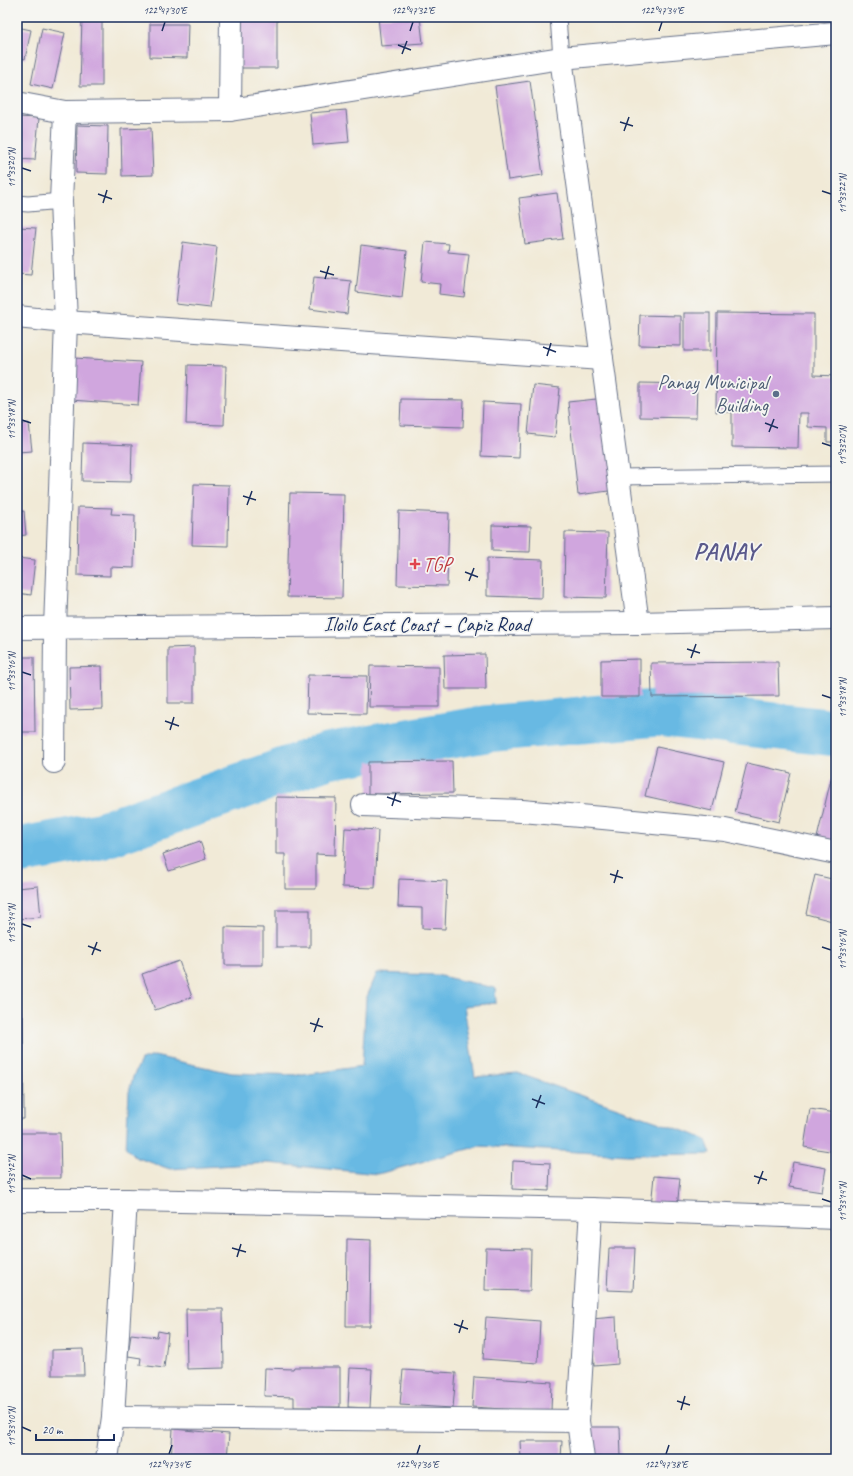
<svg xmlns="http://www.w3.org/2000/svg" width="853" height="1476" viewBox="0 0 853 1476" font-family="Caveat,sans-serif">
	<style>
		.water { fill: #67b9e3; stroke: #4174a0 }
		.lines { fill: none; stroke-linecap: round; stroke-linejoin: round }
		.river { stroke: #67b9e3; stroke-width: 47 }
		.building { fill: #d0a6de }
		.lane-casing { stroke: #667088; stroke-width: 17 }
		.street-casing { stroke: #667088; stroke-width: 24 }
		.secondary-casing { stroke: #667088; stroke-width: 24 }
		.primary-casing { stroke: #667088; stroke-width: 24 }
		.lane { stroke: #fff; stroke-width: 15 }
		.street { stroke: #fff; stroke-width: 22 }
		.secondary { stroke: #fff; stroke-width: 22 }
		.primary { stroke: #fff; stroke-width: 22 }
		.ticks { fill: none; stroke: #1b2f5e; stroke-width: 1.5 }
		.service-dot { fill: #5c6f8a; stroke: #f6f6f2; stroke-width: 1.5 }
		.health-dot { fill: #e0444e; stroke: #f6f6f2; stroke-width: 1.5 }
		.labels { text-anchor: middle; dominant-baseline: central; stroke-width: 3.5; stroke-linejoin: round; paint-order: stroke }
		.service-label { font-size: 20px; fill: #4e5e75; stroke: #f6f6f2; text-anchor: end }
		.health-label { font-size: 20px; fill: #be3a42; stroke: #f6f6f2; text-anchor: start }
		.street-label { font-size: 20px; fill: #1b2f5e; stroke: #f6f6f2 }
		.district-label { font-size: 24px; font-weight: bold; letter-spacing: 1px; fill: #5a598b; stroke: #f6f6f2 }
		.neatline { fill: none; stroke: #1b2f5e; stroke-width: 1.5 }
		.ticks-label { font-size: 10px; text-anchor: middle; fill: #1b2f5e }
	</style>
	<rect width="100%" height="100%" fill="#f6f6f2"/>
	<filter id="ink" filterUnits="userSpaceOnUse"><feTurbulence type="fractalNoise" baseFrequency=".025" numOctaves="2"/><feDisplacementMap in="SourceGraphic" scale="8" xChannelSelector="R" yChannelSelector="G"/><feConvolveMatrix kernelMatrix="1 2 1 2 8 2 1 2 1" color-interpolation-filters="sRGB"/></filter>
	<filter id="wash" filterUnits="userSpaceOnUse"><feTurbulence type="fractalNoise" baseFrequency=".012" numOctaves="4" result="noise"/><feDisplacementMap in="SourceGraphic" scale="16" xChannelSelector="R" yChannelSelector="G"/><feGaussianBlur stdDeviation="0.9" result="paint"/><feColorMatrix in="noise" values="0 0 0 0 0 0 0 0 0 0 0 0 0 0 0 0 0 1.4 0 .05"/><feComposite in="paint" operator="in"/></filter>
	<g filter="url(#wash)">
		<rect width="100%" height="100%" fill="#f1ead7"/>
		<polygon class="water" points="377,973 436,975 495,988 496,1003 464,1006 475,1077 517,1073 692,1134 706,1140 711,1154 627,1155 479,1146 378,1174 268,1163 170,1169 135,1157 126,1148 129,1092 133,1077 141,1060 154,1056 232,1073 303,1075 362,1066 366,999"/>
		<g class="lines">
			<polyline class="river" points="17,851 100,836 327,756 485,729 657,713 836,733"/>
		</g>
		<g id="blocks">
			<g class="building">
				<polygon points="82,17 102,17 102,86 80,86"/>
				<polygon points="241,17 277,17 277,68 240,68"/>
				<polygon points="378,17 420,17 423,43 381,46"/>
				<polygon points="150,24 188,24 187,58 150,57"/>
				<polygon points="17,27 31,30 25,59 17,57"/>
				<polygon points="42,28 65,33 53,89 31,84"/>
				<polygon points="530,81 543,175 508,180 495,86"/>
				<polygon points="346,110 349,142 313,145 310,113"/>
				<polygon points="17,117 39,118 35,160 17,159"/>
				<polygon points="77,125 108,126 107,174 76,173"/>
				<polygon points="151,128 153,175 122,176 121,129"/>
				<polygon points="557,193 563,239 525,244 519,198"/>
				<polygon points="17,227 36,228 31,275 17,274"/>
				<polygon points="183,242 217,247 210,308 176,304"/>
				<polygon points="425,242 449,244 448,252 469,254 464,297 439,294 440,284 421,282"/>
				<polygon points="361,245 407,251 402,298 356,292"/>
				<polygon points="314,277 351,281 347,314 310,309"/>
				<rect x="684" y="313" width="26" height="38"/>
				<polygon points="717,313 814,314 814,375 836,376 836,442 827,442 827,428 808,427 808,413 799,413 798,448 732,447 732,412 716,412"/>
				<polygon points="640,315 681,316 681,346 639,345"/>
				<polygon points="74,358 141,362 138,405 71,400"/>
				<polygon points="188,365 226,366 224,425 186,424"/>
				<polygon points="640,383 697,384 696,418 640,417"/>
				<polygon points="533,385 560,388 555,437 528,434"/>
				<polygon points="606,398 616,490 578,495 568,402"/>
				<polygon points="401,399 464,400 463,427 400,425"/>
				<polygon points="483,402 521,404 519,458 481,456"/>
				<polygon points="29,423 32,451 17,452 17,425"/>
				<polygon points="83,443 132,445 131,482 82,481"/>
				<polygon points="194,484 229,485 228,546 192,545"/>
				<polygon points="290,493 344,494 342,598 287,597"/>
				<polygon points="78,507 112,508 111,514 135,515 134,568 110,567 110,576 77,575"/>
				<polygon points="24,511 26,535 17,536 17,512"/>
				<polygon points="399,511 449,513 447,586 397,585"/>
				<polygon points="492,525 531,526 530,552 492,551"/>
				<polygon points="565,532 608,533 606,598 564,597"/>
				<polygon points="17,558 35,560 31,595 17,593"/>
				<polygon points="487,558 543,560 542,598 487,596"/>
				<polygon points="194,647 194,703 168,703 168,648"/>
				<polygon points="485,654 486,689 445,689 444,655"/>
				<polygon points="17,657 34,657 35,732 17,732"/>
				<polygon points="640,659 640,697 601,697 601,660"/>
				<polygon points="833,661 836,661 836,713 833,714"/>
				<polygon points="778,662 779,696 652,697 651,663"/>
				<polygon points="102,666 103,709 70,710 69,667"/>
				<polygon points="370,666 439,667 439,707 369,707"/>
				<polygon points="308,675 367,676 366,714 307,713"/>
				<polygon points="657,747 724,762 712,811 645,796"/>
				<polygon points="452,761 453,793 368,794 368,762"/>
				<polygon points="747,763 791,773 779,822 735,812"/>
				<polygon points="831,779 836,781 836,843 817,838"/>
				<polygon points="276,797 336,798 335,855 316,854 316,889 285,889 285,854 276,854"/>
				<polygon points="345,828 378,830 375,888 342,887"/>
				<polygon points="200,841 206,859 169,871 163,854"/>
				<polygon points="815,875 836,880 836,922 806,914"/>
				<polygon points="399,879 447,881 445,929 422,928 422,908 398,907"/>
				<polygon points="38,886 41,917 17,919 17,888"/>
				<rect x="276" y="910" width="34" height="37"/>
				<polygon points="225,927 263,928 263,965 225,965"/>
				<polygon points="179,961 192,997 155,1010 142,974"/>
				<polygon points="17,1016 23,1016 24,1119 17,1119"/>
				<polygon points="810,1109 836,1113 836,1152 804,1147"/>
				<polygon points="17,1133 60,1133 61,1178 17,1178"/>
				<polygon points="513,1161 550,1163 549,1191 512,1189"/>
				<polygon points="793,1162 826,1168 822,1192 789,1187"/>
				<polygon points="654,1176 680,1178 677,1209 651,1206"/>
				<polygon points="347,1239 371,1240 370,1326 346,1326"/>
				<polygon points="486,1248 531,1249 530,1291 485,1290"/>
				<polygon points="609,1248 635,1248 633,1291 607,1290"/>
				<polygon points="186,1309 223,1309 224,1368 187,1369"/>
				<polygon points="486,1317 540,1321 538,1363 483,1359"/>
				<polygon points="616,1317 618,1364 594,1366 591,1319"/>
				<polygon points="158,1331 168,1333 164,1368 140,1365 141,1358 128,1356 131,1334 157,1337"/>
				<polygon points="83,1349 84,1375 52,1375 52,1350"/>
				<polygon points="294,1367 340,1367 340,1407 294,1407 294,1397 264,1396 265,1368 293,1369"/>
				<polygon points="350,1368 372,1369 370,1408 348,1407"/>
				<polygon points="403,1370 456,1373 453,1408 400,1405"/>
				<polygon points="474,1377 552,1382 551,1412 472,1407"/>
				<polygon points="587,1427 620,1427 621,1457 588,1457"/>
				<polygon points="173,1429 229,1434 227,1459 171,1459"/>
				<polygon points="520,1441 562,1441 561,1459 521,1459"/>
			</g>
		</g>
	</g>
	<g filter="url(#ink)">
		<use href="#blocks" fill-opacity="0" stroke="#667088" stroke-width="1"/>
		<g class="lines">
			<g class="lane-casing">
				<g id="lane">
					<polyline points="558,17 561,58"/>
					<polyline points="17,203 28,204 61,201"/>
					<polyline points="618,477 836,474"/>
				</g>
			</g>
			<g class="street-casing">
				<g id="street">
					<polyline points="561,58 638,623"/>
					<polyline points="230,110 231,17"/>
					<polyline points="17,317 66,322 602,359"/>
					<polyline points="54,762 55,628 66,322 61,201 65,112"/>
					<polyline points="363,805 522,811 603,818 725,830 836,853"/>
					<polyline points="113,1417 578,1421"/>
					<polyline points="107,1459 113,1417 126,1200"/>
					<polyline points="583,1459 578,1421 591,1209"/>
				</g>
			</g>
			<g class="secondary-casing">
				<g id="secondary">
					<polyline points="17,103 65,112 230,110 561,58 836,33"/>
					<polyline points="17,1200 126,1200 591,1209 836,1218"/>
				</g>
			</g>
			<g class="primary-casing">
				<polyline id="primary" points="17,628 638,623 836,618"/>
			</g>
			<use href="#lane" class="lane"/>
			<use href="#street" class="street"/>
			<use href="#secondary" class="secondary"/>
			<use href="#primary" class="primary"/>
		</g>
	</g>
	<path class="ticks" d="M162 31 165 22M410 31 413 22M659 31 662 22M398 45 411 50M402 54 407 41M620 122 633 126M624 131 629 117M22 168 31 171M822 191 831 194M98 194 112 199M103 203 107 190M320 271 334 275M325 279 329 266M543 347 556 352M547 356 551 343M22 420 31 423M765 423 778 428M769 432 774 419M822 443 831 446M243 496 256 500M247 505 252 491M465 572 478 577M469 581 474 568M687 649 700 653M691 658 696 644M22 672 31 675M822 695 831 698M165 721 179 726M170 730 174 717M387 797 401 802M392 806 396 793M610 874 623 878M614 883 618 870M22 924 31 927M88 946 101 951M822 947 831 950M92 955 97 942M310 1023 323 1027M314 1032 319 1018M532 1099 545 1104M536 1108 541 1095M22 1175 31 1179M754 1176 767 1180M758 1184 763 1171M822 1199 831 1202M232 1248 246 1252M237 1257 241 1244M454 1324 468 1329M459 1333 463 1320M677 1401 690 1405M681 1410 685 1396M22 1427 31 1431M169 1454 172 1445M417 1454 420 1445M666 1454 669 1445"/>
	<circle class="service-dot" cx="776" cy="394" r="4"/>
	<path class="health-dot" d="M413 558h4v4h4v4h-4v4h-4v-4h-4v-4h4z"/>
	<g class="labels">
		<g class="service-label">
			<text x="768" y="382">Panay Municipal<tspan x="768" dy="23">Building</tspan></text>
		</g>
		<g class="health-label">
			<text x="423" y="564">TGP</text>
		</g>
		<g class="street-label">
			<text x="427" y="624">Iloilo East Coast – Capiz Road</text>
		</g>
		<g class="district-label">
			<text x="726" y="551">PANAY</text>
		</g>
	</g>
	<rect width="853" height="1476" fill="none" stroke="#f6f6f2" stroke-width="44"/>
	<path d="M36 1434v6h78v-6" fill="none" stroke="#1b2f5e" stroke-width="2"/>
	<text x="42" y="1434" font-size="12" fill="#1b2f5e" stroke="#f6f6f2" stroke-width="3" paint-order="stroke">20 m</text>
	<rect x="22" y="22" width="809" height="1432" class="neatline"/>
	<g class="ticks-label">
		<text x="165" y="14">122°47'30"E</text>
		<text x="413" y="14">122°47'32"E</text>
		<text x="662" y="14">122°47'34"E</text>
		<text transform="translate(11 168) rotate(-90)" y="4">11°33'20"N</text>
		<text transform="translate(842 194) rotate(-90)" y="4">11°33'22"N</text>
		<text transform="translate(11 420) rotate(-90)" y="4">11°33'18"N</text>
		<text transform="translate(842 446) rotate(-90)" y="4">11°33'20"N</text>
		<text transform="translate(11 672) rotate(-90)" y="4">11°33'16"N</text>
		<text transform="translate(842 698) rotate(-90)" y="4">11°33'18"N</text>
		<text transform="translate(11 924) rotate(-90)" y="4">11°33'14"N</text>
		<text transform="translate(842 950) rotate(-90)" y="4">11°33'16"N</text>
		<text transform="translate(11 1175) rotate(-90)" y="4">11°33'12"N</text>
		<text transform="translate(842 1202) rotate(-90)" y="4">11°33'14"N</text>
		<text transform="translate(11 1427) rotate(-90)" y="4">11°33'10"N</text>
		<text x="169" y="1468">122°47'34"E</text>
		<text x="417" y="1468">122°47'36"E</text>
		<text x="666" y="1468">122°47'38"E</text>
	</g>
</svg>
